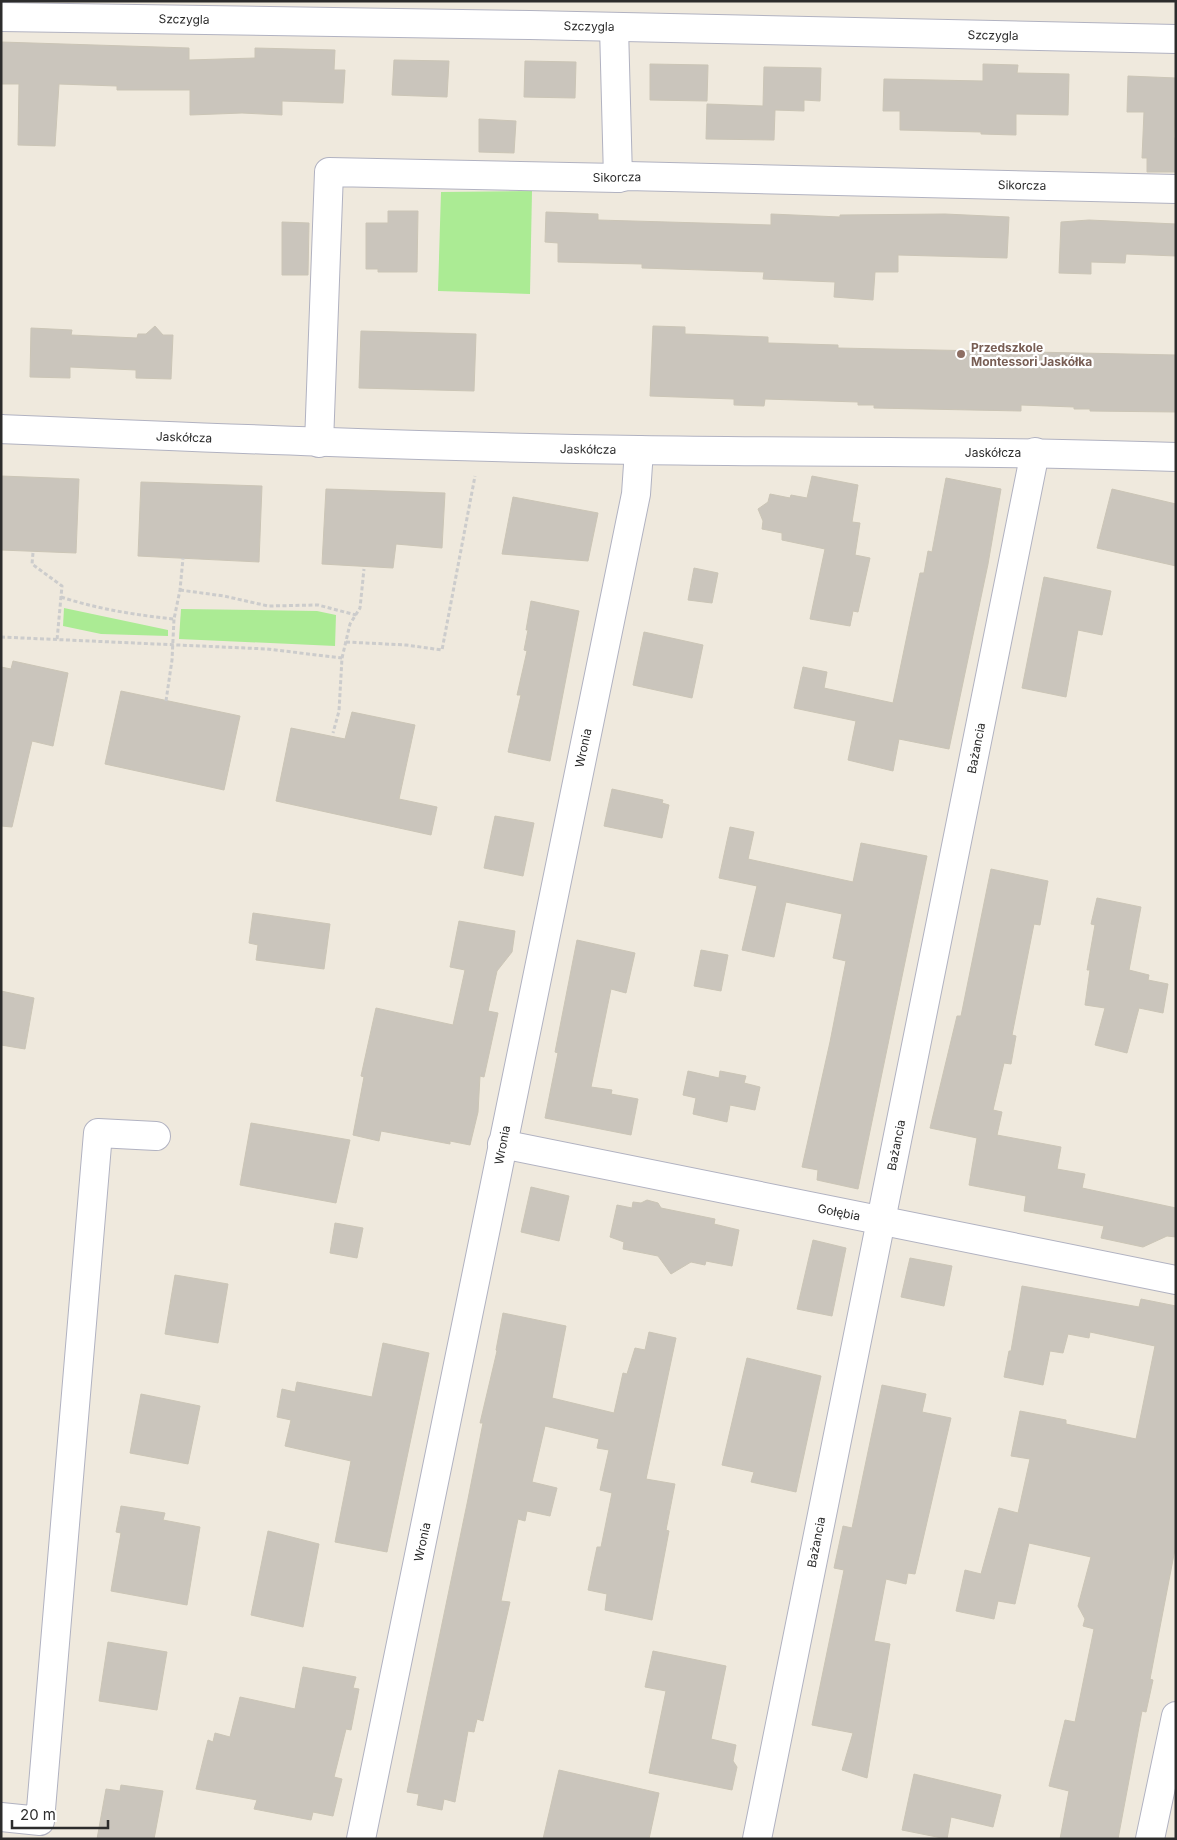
<svg xmlns="http://www.w3.org/2000/svg" width="1177" height="1840" viewBox="0 0 1177 1840" font-family="Inter,sans-serif">
	<style>
		.green { fill: #abeb94 }
		.building { fill: #cac5bc; stroke: #cbc5b6 }
		.lines { fill: none; stroke-linecap: round; stroke-linejoin: round }
		.minor-casing { stroke: #b1b2c1; stroke-width: 30 }
		.path { stroke: #ccc; stroke-width: 3; stroke-dasharray: 4 2.5; stroke-linecap: butt }
		.minor { stroke: #fff; stroke-width: 28 }
		.education-dot { fill: #8d6e63; stroke: #fff; stroke-width: 2 }
		.labels { text-anchor: middle; dominant-baseline: central; stroke-width: 4.5; stroke-linejoin: round; paint-order: stroke }
		.street-label { font-size: 12px; fill: #2c2c2c; stroke: #fff }
		.education-label { font-size: 12px; font-weight: bold; fill: #785e54; stroke: #fff; text-anchor: start }
	</style>
	<rect width="100%" height="100%" fill="#efe9dd"/>
	<g class="green">
		<polygon points="532,191 530,294 438,291 441,192"/>
		<polygon points="64,608 168,630 168,636 101,634 63,626"/>
		<polygon points="181,609 317,611 336,615 335,646 179,639"/>
	</g>
	<g class="building">
		<polygon points="1,42 189,48 189,60 255,58 255,48 335,50 334,70 345,70 343,103 282,101 282,115 242,113 190,115 190,90 117,90 117,86 59,84 55,146 18,145 19,84 1,84"/>
		<polygon points="394,60 449,61 447,97 392,95"/>
		<polygon points="525,61 576,62 575,98 524,97"/>
		<polygon points="650,64 708,65 707,101 650,100"/>
		<polygon points="983,64 1018,65 1017,73 1069,74 1068,115 1016,114 1016,135 981,134 981,132 900,130 900,111 883,111 884,79 983,81"/>
		<polygon points="764,67 821,68 820,101 804,100 804,111 775,110 774,140 706,139 707,104 763,106"/>
		<polygon points="1128,76 1176,78 1174,138 1176,138 1176,172 1147,172 1147,158 1142,158 1144,112 1127,112"/>
		<polygon points="479,119 516,121 514,153 479,152"/>
		<polygon points="388,211 418,211 417,272 378,272 378,269 366,269 366,223 388,223"/>
		<polygon points="546,212 598,214 598,220 771,225 771,214 840,217 840,215 945,214 1009,217 1007,258 898,255 898,272 875,272 873,300 834,297 835,282 763,279 764,272 642,268 642,264 558,262 558,243 545,242"/>
		<polygon points="1089,220 1176,224 1176,256 1126,254 1125,263 1091,262 1091,274 1059,273 1061,222"/>
		<polygon points="282,222 309,223 308,275 282,275"/>
		<polygon points="155,326 163,335 173,335 171,379 136,378 136,370 70,367 70,378 30,377 31,328 72,330 71,335 137,338 138,334 146,334"/>
		<polygon points="653,326 685,327 685,334 768,337 768,343 838,345 838,348 1176,355 1176,412 1090,411 1090,409 1074,409 1074,407 1021,405 1021,411 874,408 874,405 858,405 858,402 765,399 764,406 734,405 734,399 650,396"/>
		<polygon points="361,331 476,334 474,391 359,388"/>
		<polygon points="1,476 79,479 76,553 1,550"/>
		<polygon points="812,476 858,485 852,522 860,523 855,555 870,558 858,612 853,611 850,626 810,619 825,549 782,540 782,533 762,529 763,521 758,509 768,502 770,494 790,498 791,495 807,498"/>
		<polygon points="946,478 1001,489 988,564 949,749 899,739 893,771 848,760 856,721 794,708 803,667 827,672 824,688 893,703 920,573 924,573 928,551 932,552"/>
		<polygon points="141,482 262,486 259,562 138,556"/>
		<polygon points="326,489 445,493 442,548 396,544 393,568 322,564"/>
		<polygon points="1112,489 1176,504 1176,566 1097,548"/>
		<polygon points="513,497 598,513 588,561 502,554"/>
		<polygon points="694,568 718,573 712,603 688,600"/>
		<polygon points="1044,577 1111,591 1102,635 1078,630 1066,697 1022,688"/>
		<polygon points="531,601 579,611 550,761 508,752 521,695 517,695 527,651 524,650 528,630 526,630"/>
		<polygon points="644,632 703,645 692,698 633,685"/>
		<polygon points="13,661 68,673 53,746 32,741 12,827 1,826 1,667 11,669"/>
		<polygon points="121,691 240,716 224,790 105,764"/>
		<polygon points="352,712 415,725 399,799 437,807 431,835 276,801 291,728 345,739"/>
		<polygon points="612,789 663,800 662,803 669,805 662,838 604,826"/>
		<polygon points="495,816 534,823 523,876 484,868"/>
		<polygon points="730,827 754,832 748,859 853,882 861,843 927,856 858,1189 817,1180 818,1170 802,1167 830,1042 846,961 833,958 842,914 786,902 774,957 742,950 757,886 719,878"/>
		<polygon points="991,869 1048,881 1040,925 1034,924 1012,1035 1016,1036 1011,1064 1004,1063 993,1110 1002,1112 997,1135 1061,1147 1057,1169 1085,1174 1082,1188 1176,1208 1176,1237 1167,1236 1143,1247 1101,1238 1104,1226 1024,1211 1026,1196 969,1185 977,1138 930,1128 957,1016 961,1016"/>
		<polygon points="1097,898 1141,907 1129,970 1149,975 1148,980 1168,984 1163,1013 1139,1008 1127,1053 1095,1045 1105,1008 1085,1005 1090,970 1087,970 1095,925 1091,924"/>
		<polygon points="253,913 330,924 324,969 256,960 258,945 249,943"/>
		<polygon points="459,921 515,931 512,952 497,971 488,1011 498,1013 484,1077 480,1076 478,1112 470,1145 450,1141 450,1144 381,1131 379,1141 353,1135 364,1077 361,1076 376,1008 453,1025 465,970 450,967"/>
		<polygon points="577,940 635,953 626,993 611,989 591,1087 612,1090 611,1094 638,1099 631,1135 545,1118 558,1053 555,1052"/>
		<polygon points="701,950 728,955 721,991 694,986"/>
		<polygon points="1,991 34,998 25,1049 1,1045"/>
		<polygon points="688,1071 719,1078 720,1071 746,1076 744,1083 760,1087 755,1110 730,1105 727,1122 693,1114 696,1098 683,1095"/>
		<polygon points="251,1123 350,1140 336,1203 240,1185"/>
		<polygon points="531,1187 569,1196 559,1241 521,1232"/>
		<polygon points="647,1200 658,1203 661,1208 715,1219 714,1224 739,1230 732,1266 706,1261 705,1265 691,1262 671,1274 658,1256 623,1249 624,1242 610,1237 617,1205 632,1208 633,1202 641,1203"/>
		<polygon points="335,1223 363,1228 357,1258 330,1253"/>
		<polygon points="813,1240 846,1248 832,1316 797,1309"/>
		<polygon points="910,1258 952,1266 944,1306 901,1297"/>
		<polygon points="175,1275 228,1284 218,1343 165,1334"/>
		<polygon points="1022,1286 1139,1307 1141,1299 1176,1306 1176,1544 1150,1679 1153,1680 1146,1712 1142,1711 1118,1839 1060,1839 1069,1791 1049,1786 1065,1720 1075,1722 1094,1629 1083,1626 1085,1619 1078,1606 1091,1557 1029,1543 1015,1604 998,1601 994,1619 956,1611 965,1570 981,1574 999,1508 1018,1513 1030,1459 1011,1456 1020,1411 1066,1420 1066,1424 1136,1439 1155,1346 1090,1332 1089,1338 1068,1334 1063,1353 1050,1351 1043,1385 1004,1377 1009,1351 1011,1351"/>
		<polygon points="503,1313 566,1326 552,1398 614,1413 623,1373 627,1374 635,1348 645,1350 649,1332 676,1338 646,1479 675,1484 666,1530 669,1531 652,1620 605,1610 607,1594 588,1590 597,1547 601,1547 612,1493 600,1490 609,1450 597,1448 599,1439 545,1426 532,1482 557,1488 550,1516 527,1511 525,1521 518,1519 501,1601 510,1602 483,1721 477,1719 474,1732 468,1731 455,1802 444,1799 442,1810 417,1805 419,1794 407,1792 468,1499 483,1423 480,1423 497,1351 496,1350"/>
		<polygon points="383,1343 429,1353 387,1552 335,1542 351,1461 285,1446 291,1420 277,1417 282,1389 295,1392 297,1382 372,1397"/>
		<polygon points="747,1358 821,1376 796,1492 751,1482 754,1472 722,1465"/>
		<polygon points="882,1385 926,1394 922,1412 951,1418 915,1574 908,1573 906,1584 886,1579 874,1641 890,1644 867,1778 842,1770 853,1733 812,1725 844,1570 834,1568 843,1526 852,1528"/>
		<polygon points="141,1394 200,1406 188,1464 130,1453"/>
		<polygon points="121,1506 165,1513 163,1520 200,1527 187,1605 111,1591 121,1533 116,1532"/>
		<polygon points="268,1531 319,1544 303,1627 251,1615"/>
		<polygon points="108,1642 167,1652 157,1710 99,1701"/>
		<polygon points="653,1651 726,1666 711,1739 736,1745 733,1761 737,1767 732,1790 649,1773 666,1691 645,1687"/>
		<polygon points="303,1667 356,1677 353,1688 359,1689 351,1730 346,1729 334,1777 342,1779 333,1816 313,1812 311,1820 254,1809 257,1800 196,1789 208,1740 213,1742 215,1733 230,1737 240,1697 295,1709"/>
		<polygon points="559,1770 659,1793 649,1839 543,1839"/>
		<polygon points="914,1774 1001,1795 993,1827 951,1817 947,1839 902,1830"/>
		<polygon points="121,1785 163,1791 154,1839 97,1839 106,1789 120,1791"/>
	</g>
	<g class="lines">
		<g class="minor-casing">
			<g id="minor">
				<polyline points="1,17 530,25 1176,39"/>
				<polyline points="614,27 618,178"/>
				<path d="M1 429C214 438 426 447 639 450 818 453 997 450 1176 457"/>
				<polyline points="319,443 329,172 618,178 627,176 1176,189"/>
				<polyline points="502,1144 1176,1280"/>
				<polyline points="1,1817 40,1821 98,1133 156,1136"/>
				<polyline points="361,1839 636,494 639,450"/>
				<polyline points="757,1839 1035,452"/>
				<polyline points="1150,1839 1176,1716"/>
			</g>
		</g>
		<g class="path">
			<polyline points="33,553 32,564 62,586 57,640"/>
			<polyline points="180,590 224,596 268,606 318,605 356,615"/>
			<path d="M61 597C98 609 135 615 174 619L180 590 183 558"/>
			<polyline points="1,637 267,649 342,658 339,711 333,733"/>
			<polyline points="346,642 406,645 442,650 475,476"/>
			<polyline points="342,658 350,624 360,608 364,569"/>
			<polyline points="166,701 172,660 174,619"/>
		</g>
		<use href="#minor" class="minor"/>
	</g>
	<circle class="education-dot" cx="961" cy="354" r="5"/>
	<g class="labels">
		<g class="street-label">
			<text transform="translate(184 19) rotate(1)">Szczygla</text>
			<text transform="translate(589 26) rotate(1)">Szczygla</text>
			<text transform="translate(993 35) rotate(1)">Szczygla</text>
			<text transform="translate(617 177) rotate(-1)">Sikorcza</text>
			<text transform="translate(1022 185) rotate(1)">Sikorcza</text>
			<text transform="translate(184 437) rotate(2)">Jaskółcza</text>
			<text transform="translate(588 449) rotate(1)">Jaskółcza</text>
			<text x="993" y="452">Jaskółcza</text>
			<text transform="translate(583 748) rotate(-78)">Wronia</text>
			<text transform="translate(976 748) rotate(-79)">Bażancia</text>
			<text transform="translate(502 1145) rotate(-79)">Wronia</text>
			<text transform="translate(896 1145) rotate(-79)">Bażancia</text>
			<text transform="translate(839 1212) rotate(11)">Gołębia</text>
			<text transform="translate(422 1542) rotate(-78)">Wronia</text>
			<text transform="translate(816 1542) rotate(-79)">Bażancia</text>
		</g>
		<g class="education-label">
			<text x="971" y="347">Przedszkole<tspan x="971" dy="14">Montessori Jaskółka</tspan></text>
		</g>
	</g>
	<rect width="1177" height="1840" fill="none" stroke="#2c2c2c" stroke-width="5"/>
	<path d="M12 1820v8h96v-8" fill="none" stroke="#2c2c2c" stroke-width="2.5"/>
	<text x="20" y="1820" font-size="15" fill="#2c2c2c" stroke="#ffffff" stroke-width="4" paint-order="stroke">20 m</text>
</svg>
